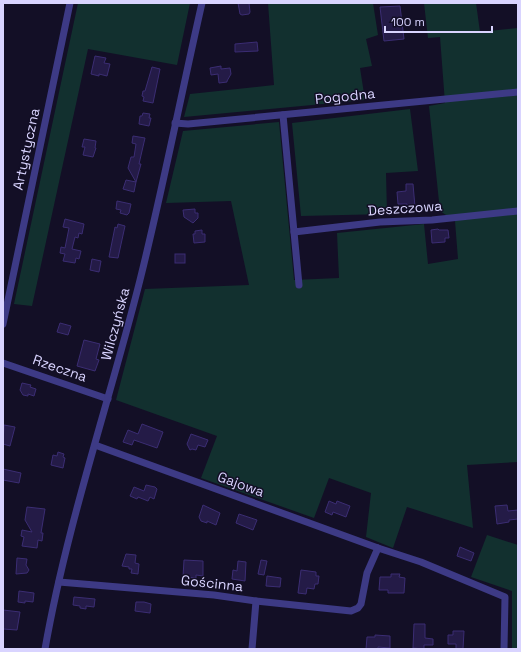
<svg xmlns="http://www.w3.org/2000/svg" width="521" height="652" viewBox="0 0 521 652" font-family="'Space Grotesk',sans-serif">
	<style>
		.green { fill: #12302f }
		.building { fill: #241b47; stroke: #3b2d73 }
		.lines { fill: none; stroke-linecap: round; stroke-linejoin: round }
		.minor { stroke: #3d3a85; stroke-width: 7 }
		.labels { text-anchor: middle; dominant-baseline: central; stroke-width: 3; stroke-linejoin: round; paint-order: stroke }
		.street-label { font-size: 14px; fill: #d9d4ff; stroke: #130f26 }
	</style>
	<rect width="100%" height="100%" fill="#130f26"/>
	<g class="green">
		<polygon points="78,3 190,3 177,65 88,49 32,306 14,304"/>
		<polygon points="268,3 373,3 378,35 366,39 372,66 360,68 365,100 184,117 190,94 274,85"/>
		<polygon points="424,3 476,3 480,32 518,28 518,462 467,465 473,528 407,507 393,548 366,537 371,493 329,478 314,518 201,478 217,436 116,400 145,289 249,285 231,201 166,203 183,131 279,122 294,280 339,278 337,233 424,224 428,264 458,259 455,221 440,211 429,106 445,103 440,37 428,38"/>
		<polygon points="410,109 418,171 386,173 387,214 301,216 292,123"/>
		<polygon points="487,535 518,545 518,649 512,649 512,591 471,577"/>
	</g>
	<g class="building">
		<polygon points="238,3 249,3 250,12 249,14 242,15 240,14"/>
		<polygon points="400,6 404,39 384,41 380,7"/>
		<polygon points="257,42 258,51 235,52 235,44"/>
		<polygon points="95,56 106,58 104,63 110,64 107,76 99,74 99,76 91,74"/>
		<polygon points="221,66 221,69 230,68 231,74 227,81 227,82 219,83 218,74 211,75 210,68"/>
		<polygon points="152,67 160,69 153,103 143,101 144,97 142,96 143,91 145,91"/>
		<polygon points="143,113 150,114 149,118 151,118 149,126 139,124 140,116 142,116"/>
		<polygon points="133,136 145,138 139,164 141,164 136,182 128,168 131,157 134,157 136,144 132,143"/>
		<polygon points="84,139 96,141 95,148 96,148 93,157 83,155 85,147 82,147"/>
		<polygon points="126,180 136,182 134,192 123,189"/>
		<polygon points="406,184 413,184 415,207 408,208 407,204 398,204 397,192 406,191"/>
		<polygon points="117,201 131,204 129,213 127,215 120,213 121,210 116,209"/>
		<polygon points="195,209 195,213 198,213 198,218 193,223 184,217 183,210"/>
		<polygon points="65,219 84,224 82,234 79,233 78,238 75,237 72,249 81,251 79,259 76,258 75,263 63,261 65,254 60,253 61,247 65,248 69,228 63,227"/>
		<polygon points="118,224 125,226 118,258 109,257 115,227 117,228"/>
		<polygon points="438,229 439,230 448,230 449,238 445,238 445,242 432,243 431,230"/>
		<polygon points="202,230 202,234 205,234 205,242 194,243 193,234 195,234 195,231"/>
		<rect x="175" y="254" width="10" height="9"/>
		<polygon points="92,259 101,261 99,272 90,270"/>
		<polygon points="60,323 71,326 68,335 57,332"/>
		<polygon points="84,340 100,344 96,359 99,360 95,371 77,366"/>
		<polygon points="22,383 31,385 30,387 36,389 34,396 28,394 28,396 23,395 20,390"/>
		<polygon points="142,424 163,432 157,448 134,440 132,445 123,442 128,430 138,434"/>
		<polygon points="4,425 15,427 10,446 3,444"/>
		<polygon points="191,434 208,440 205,447 198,445 196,450 192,449 190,450 187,444"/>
		<polygon points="58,452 64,454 63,457 65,458 63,468 51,465 53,455 57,456"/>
		<polygon points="3,469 21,473 19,483 3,480"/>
		<polygon points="146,485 155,487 157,489 154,499 150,497 148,501 138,497 137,499 130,496 134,487 144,491"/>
		<polygon points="329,501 336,504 337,501 350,506 346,517 333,512 332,515 325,512"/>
		<polygon points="203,505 220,513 216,525 207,521 207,523 201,521 199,517"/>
		<polygon points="507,505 508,511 518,510 518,519 509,520 509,522 497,524 495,506"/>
		<polygon points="27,507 45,509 41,533 43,533 42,541 38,540 37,548 22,546 24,537 21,536 22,530 32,532 25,520"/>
		<polygon points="239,514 257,520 253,530 236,523"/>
		<polygon points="460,547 474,553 471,561 457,556"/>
		<polygon points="126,554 136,555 135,563 139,564 138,574 131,573 132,569 129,569 129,567 122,566"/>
		<polygon points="17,558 27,559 26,565 29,570 27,573 16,574"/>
		<polygon points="184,560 203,561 203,576 196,575 196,578 183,577"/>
		<polygon points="261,560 267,561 264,575 258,574"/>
		<polygon points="238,561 246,562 245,581 232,579 233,570 237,571"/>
		<polygon points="301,570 316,572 316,576 319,576 318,584 315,584 314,589 307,588 306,594 298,593"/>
		<polygon points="391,574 400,574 399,577 405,578 404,593 388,593 388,590 379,590 380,577 391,577"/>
		<polygon points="267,576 281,578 280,587 266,586"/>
		<polygon points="19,591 34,593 33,602 25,601 25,603 18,602"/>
		<polygon points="74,597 95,599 94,607 86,606 86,609 80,608 80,606 73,605"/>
		<polygon points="136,602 144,602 151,604 150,613 135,611"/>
		<polygon points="3,610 20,612 17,630 3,629"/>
		<polygon points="414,624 425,624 425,638 433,639 433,645 424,645 424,649 413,648"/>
		<polygon points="453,631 464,631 463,649 456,649 456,644 448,644 448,635 453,635"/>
		<polygon points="375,635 390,636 390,648 378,647 378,649 366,649 367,637 375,637"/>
	</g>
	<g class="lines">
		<g class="minor">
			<polyline points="283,115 294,232 380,222 432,220 518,211"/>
			<polyline points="175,123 188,124 518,92"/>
			<polyline points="294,232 299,285"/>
			<polyline points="3,324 70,3"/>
			<polyline points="3,363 108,399"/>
			<polyline points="95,445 378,548 421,562 505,597 504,649"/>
			<polyline points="59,582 214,595 256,601 351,611 358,608 361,604 367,573 378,548"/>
			<path d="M45 649C67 524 109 403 140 280 163 188 181 95 202 3"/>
			<polyline points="252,649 256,601"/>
		</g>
	</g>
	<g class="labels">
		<g class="street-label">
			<text transform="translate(345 96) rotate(-6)">Pogodna</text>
			<text transform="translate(26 149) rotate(-78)">Artystyczna</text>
			<text transform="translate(405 208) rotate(-4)">Deszczowa</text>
			<text transform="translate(115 324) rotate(-75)">Wilczyńska</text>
			<text transform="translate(60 368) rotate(19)">Rzeczna</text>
			<text transform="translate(241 484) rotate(20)">Gajowa</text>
			<text transform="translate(212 583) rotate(6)">Gościnna</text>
		</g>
	</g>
	<rect width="521" height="652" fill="none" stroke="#d9d4ff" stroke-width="8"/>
	<path d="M385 26v6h107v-6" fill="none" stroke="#d9d4ff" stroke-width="2"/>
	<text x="391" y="26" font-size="12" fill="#d9d4ff" stroke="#130f26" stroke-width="3" paint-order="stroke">100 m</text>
</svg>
